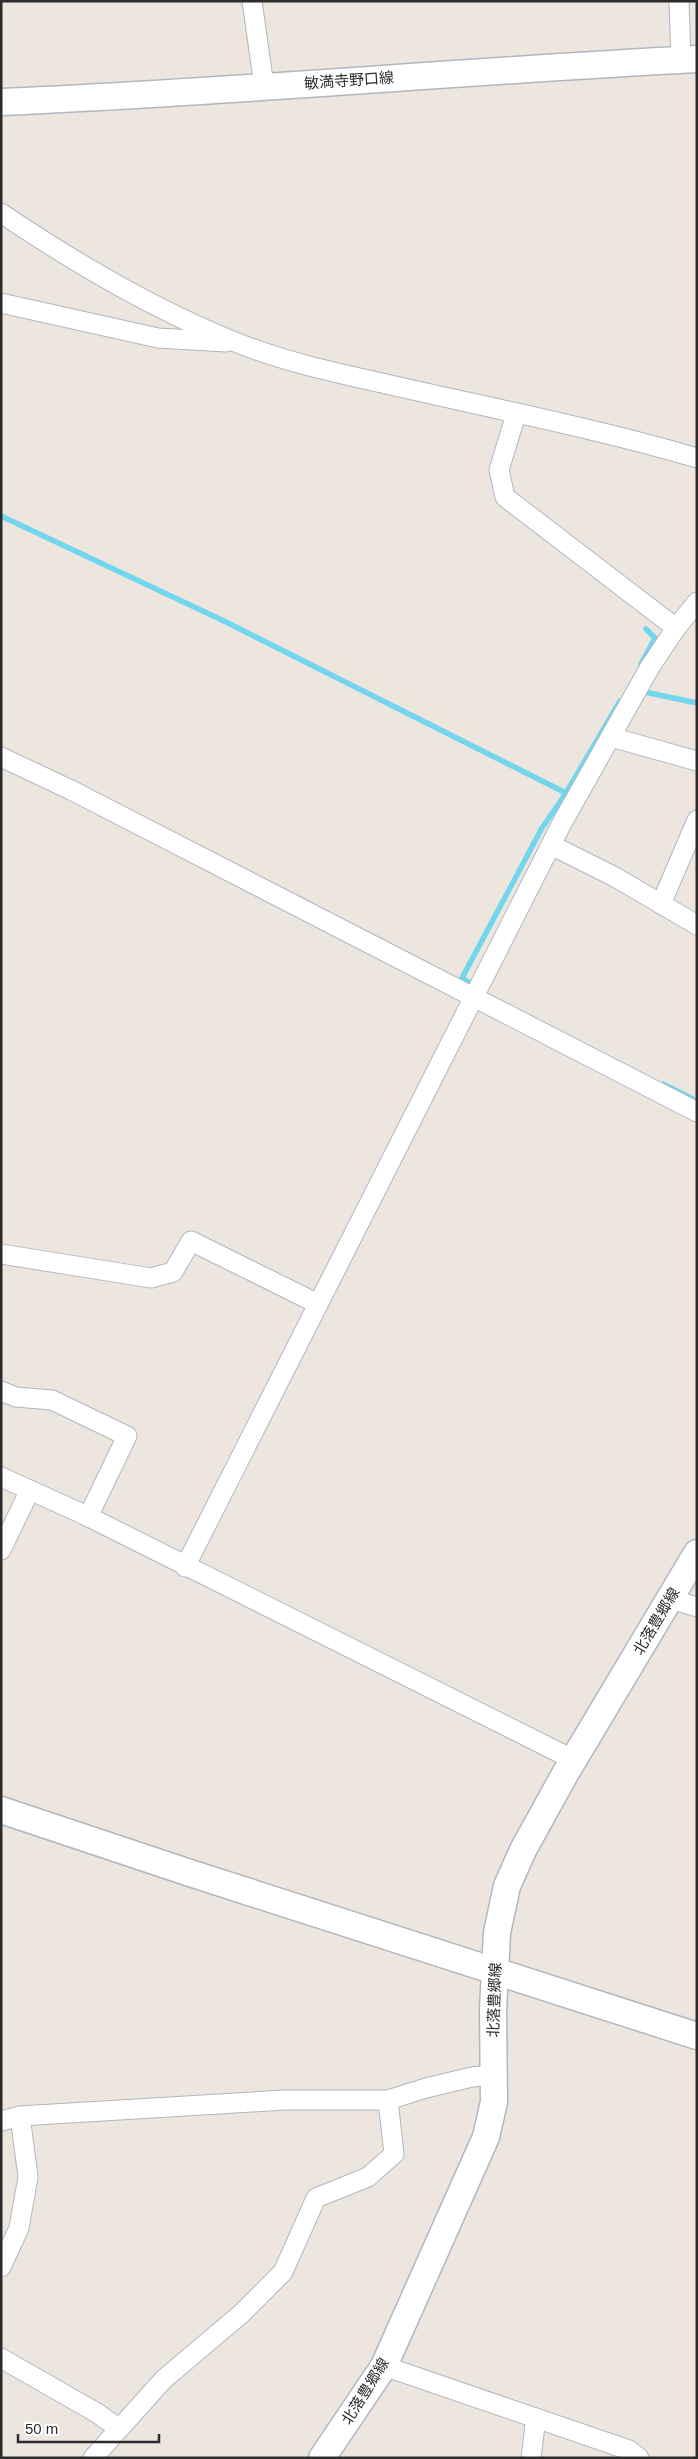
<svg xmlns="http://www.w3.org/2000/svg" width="698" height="2459" viewBox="0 0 698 2459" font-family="Helvetica,'Noto Sans JP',sans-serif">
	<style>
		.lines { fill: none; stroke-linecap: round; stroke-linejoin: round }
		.stream { stroke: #73d6ed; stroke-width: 5.5 }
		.street-casing { stroke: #b2b6bf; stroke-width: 21 }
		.secondary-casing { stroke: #b2b6bf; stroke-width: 29 }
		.street { stroke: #fff; stroke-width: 19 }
		.secondary { stroke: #fff; stroke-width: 26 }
		.labels { text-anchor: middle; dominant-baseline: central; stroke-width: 5; stroke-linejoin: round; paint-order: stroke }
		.street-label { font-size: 15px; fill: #2c2c2c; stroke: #fff }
	</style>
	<rect width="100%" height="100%" fill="#ede6df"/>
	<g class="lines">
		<g class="stream">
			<polyline points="1,516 226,622 566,793 620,701"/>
			<polyline points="641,664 655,638 646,629"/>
			<polyline points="640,691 697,703"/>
			<polyline points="475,986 462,978 542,828 566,793"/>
			<polyline points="663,1084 697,1101"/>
		</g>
		<g class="street-casing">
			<g id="street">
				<polyline points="252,1 264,86"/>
				<polyline points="679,1 681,60"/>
				<path d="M1 213C75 263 153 309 235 342 287 363 342 374 395 386 496 409 598 429 697 458"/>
				<polyline points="1,303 158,338 226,342"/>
				<polyline points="516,414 499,470 505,497 676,628"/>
				<polyline points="611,737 697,761"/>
				<polyline points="1,757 71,790 697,1112"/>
				<polyline points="551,845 615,877 697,925"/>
				<polyline points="661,904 697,820"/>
				<polyline points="1,1254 151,1278 173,1272 191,1241 318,1304"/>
				<polyline points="1,1391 16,1397 52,1400 127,1436 88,1517"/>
				<polyline points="1,1477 85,1515 574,1760"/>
				<polyline points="1,1550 30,1490"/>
				<polyline points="185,1567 562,823 650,667 676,628 697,602"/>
				<polyline points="670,1599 697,1607"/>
				<polyline points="1,2121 20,2116 285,2100 388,2100 426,2088 472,2077 492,2075"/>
				<polyline points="1,2267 19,2228 28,2177 20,2116"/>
				<polyline points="1,2358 97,2413 118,2428"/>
				<polyline points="384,2366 629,2450 639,2458"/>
				<polyline points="93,2458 164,2379 241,2314 283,2272 316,2198 368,2177 394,2154 388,2100"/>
				<polyline points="531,2458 536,2418"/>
			</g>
		</g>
		<g class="secondary-casing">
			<g id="secondary">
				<path d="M1 102C233 92 465 71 697 59"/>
				<polyline points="1,1810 193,1874 697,2036"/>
				<polyline points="322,2458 384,2366 486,2137 494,2102 493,2010 497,1933 507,1886 523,1850 565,1774 697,1553"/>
			</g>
		</g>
		<use href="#street" class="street"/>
		<use href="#secondary" class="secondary"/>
	</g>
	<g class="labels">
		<g class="street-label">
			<text transform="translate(349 80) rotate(-4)">敏満寺野口線</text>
			<text transform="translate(656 1621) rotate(-59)">北落豊郷線</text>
			<text transform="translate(494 2000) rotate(-88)">北落豊郷線</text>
			<text transform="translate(365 2391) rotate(-58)">北落豊郷線</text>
		</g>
	</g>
	<rect width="698" height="2459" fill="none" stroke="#2c2c2c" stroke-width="5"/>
	<path d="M18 2434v8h141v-8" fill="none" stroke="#2c2c2c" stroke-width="2.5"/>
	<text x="25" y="2434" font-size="15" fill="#2c2c2c" stroke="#ffffff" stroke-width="4" paint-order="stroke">50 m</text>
</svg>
